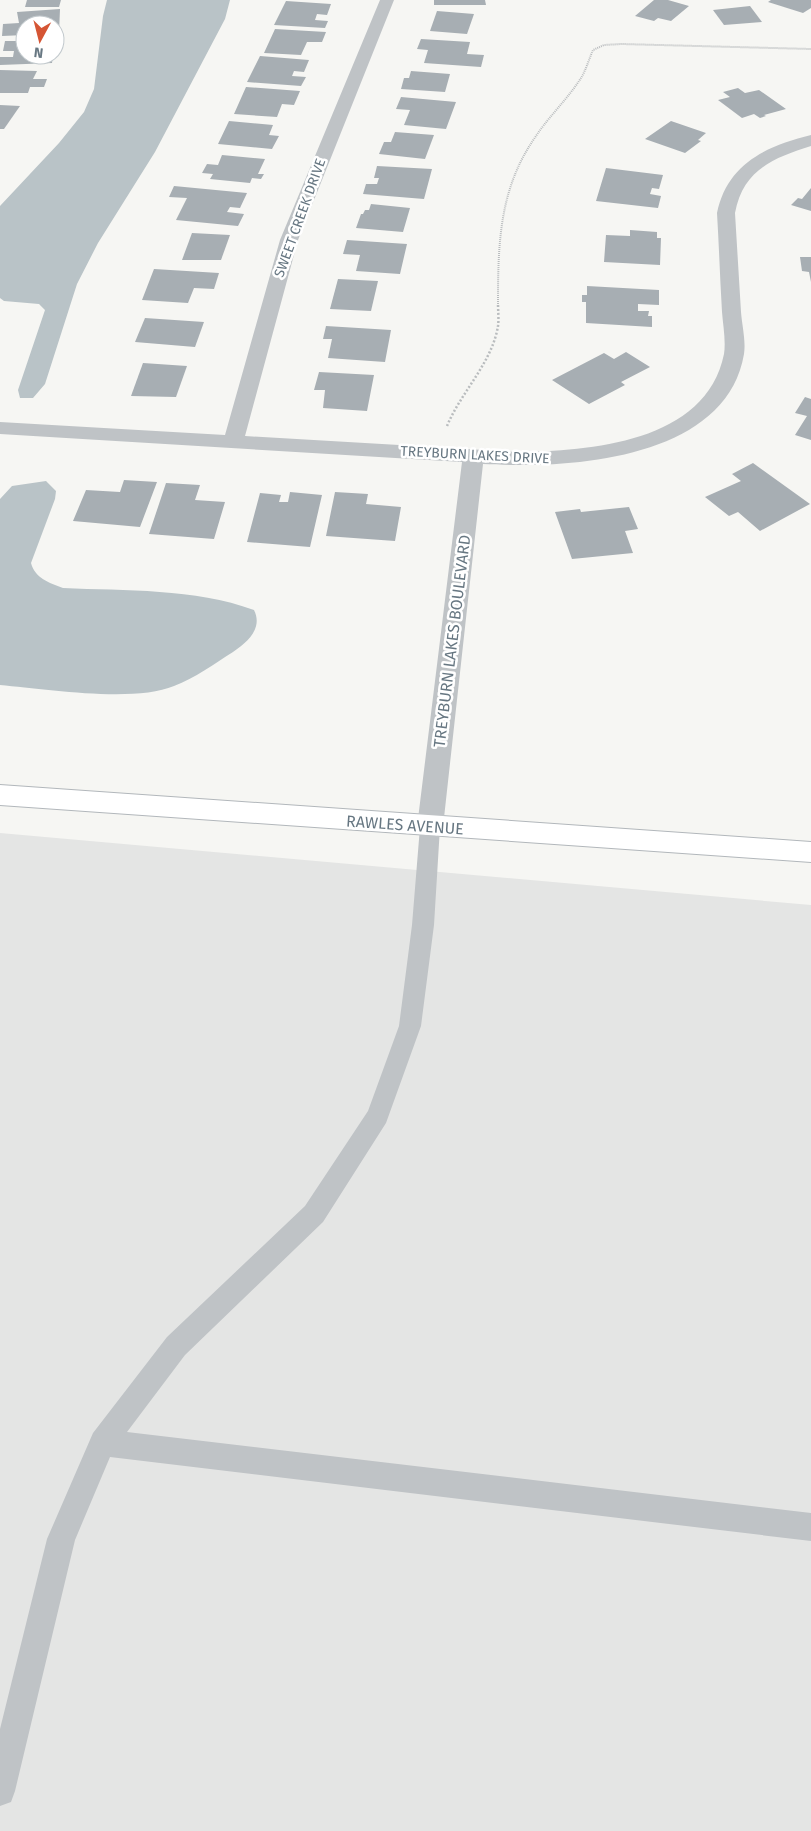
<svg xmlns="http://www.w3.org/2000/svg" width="811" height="1831" viewBox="0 0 811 1831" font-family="'Fira Sans',sans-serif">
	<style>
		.built { fill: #e4e5e4 }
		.water { fill: #b9c3c7 }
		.building { fill: #a7aeb3 }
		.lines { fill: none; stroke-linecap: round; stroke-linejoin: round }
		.secondary-casing { stroke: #b2b7bb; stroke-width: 2 }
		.path-far1 { stroke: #b9bcbe; stroke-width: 2; stroke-dasharray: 1 1; stroke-linecap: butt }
		.path { stroke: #b9bcbe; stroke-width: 2.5; stroke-dasharray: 2 2; stroke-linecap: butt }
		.lane { fill: #bfc3c6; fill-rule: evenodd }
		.street { fill: #bfc3c6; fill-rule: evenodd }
		.secondary { fill: #fff; fill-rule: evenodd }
		.labels { text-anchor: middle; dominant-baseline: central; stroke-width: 5; stroke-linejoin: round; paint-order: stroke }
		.far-street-label { font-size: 14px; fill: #677782; stroke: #fff }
		.street-label { font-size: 16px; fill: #677782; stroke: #fff }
	</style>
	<rect width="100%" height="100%" fill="#f6f6f3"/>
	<polygon class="built" points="0,833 811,905 811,1831 0,1831"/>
	<g class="water">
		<polygon points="107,0 230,0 225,19 155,152 98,243 77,284 45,384 33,398 20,398 18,390 45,310 39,304 4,301 0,298 0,206 59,143 84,112 94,89 103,16"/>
		<path d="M46 481 56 491 55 499 31 563C35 578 49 583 63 588 126 591 194 588 254 610 263 628 248 642 233 652 214 664 195 678 174 686 134 703 45 689 0 685V499L12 486Z"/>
	</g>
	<g class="building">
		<polygon points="27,0 61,0 59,7 25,7"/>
		<polygon points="434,0 485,0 486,5 434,5"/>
		<polygon points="654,0 668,0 689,6 671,21 658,18 654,21 635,16"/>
		<polygon points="771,0 811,0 811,8 803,13 768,2"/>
		<polygon points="286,1 331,4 327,15 317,14 315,20 328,21 325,28 274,25"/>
		<polygon points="750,6 762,22 724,25 713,10"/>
		<polygon points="60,9 59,33 55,33 55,25 25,25 25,35 2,36 3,24 19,23 17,12"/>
		<polygon points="437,11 474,14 467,34 430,31"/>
		<polygon points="275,29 326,32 322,42 307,42 301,55 264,53"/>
		<polygon points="421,39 470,42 467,54 484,55 481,67 424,63 428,50 417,49"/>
		<polygon points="5,41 25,41 25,55 53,55 52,63 0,65 0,57 13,57 14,51 3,51"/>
		<polygon points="260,56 309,60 304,72 294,71 292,76 306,77 301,86 247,82"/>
		<polygon points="0,70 37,71 33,79 47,79 44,87 30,87 28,93 0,93"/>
		<polygon points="411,71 450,74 445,92 401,89 404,78 409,78"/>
		<polygon points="246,87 300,91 294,105 282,104 277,117 234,114"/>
		<polygon points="738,88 745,93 759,90 786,109 764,115 766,116 760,118 754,114 742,118 718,100 730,97 723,92"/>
		<polygon points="401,97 456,102 446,129 404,125 410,110 396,109"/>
		<polygon points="0,105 20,106 4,129 0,129"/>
		<polygon points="229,121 273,125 269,135 279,136 272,149 218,144"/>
		<polygon points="671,121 706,133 698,140 701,141 685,153 645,139"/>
		<polygon points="395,132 434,135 425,159 379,154 384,142 391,142"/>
		<polygon points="222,155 265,159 258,174 264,174 261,179 252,178 250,183 210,179 213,174 202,173 207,164 218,165"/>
		<polygon points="377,166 432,169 424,199 363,194 366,184 377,184 379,178 374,178"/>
		<polygon points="606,168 663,175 659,189 652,188 650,194 661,196 658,208 596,201"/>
		<polygon points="174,186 247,193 240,208 230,207 227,212 244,214 238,226 176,220 187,198 169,197"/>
		<polygon points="811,188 811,211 791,205 798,198 802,199"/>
		<polygon points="371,204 410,208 403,232 356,228 361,214 363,214 365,210 369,210"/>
		<polygon points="630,230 657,232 657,238 661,238 660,265 604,262 606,235 630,236"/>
		<polygon points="192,233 230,235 221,260 182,260"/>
		<polygon points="347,240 407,244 400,274 356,271 360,255 343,254"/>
		<polygon points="800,257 811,257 811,282 809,272 802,271"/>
		<polygon points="154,269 219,273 214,289 194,288 188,303 142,300"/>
		<polygon points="338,279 378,281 371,311 330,309"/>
		<polygon points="587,286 659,290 659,305 638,304 638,311 649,311 648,316 652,316 652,327 586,323 586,302 582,302 582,295 587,295"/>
		<polygon points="145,318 204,322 195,347 135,342"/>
		<polygon points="326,326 391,330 385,362 328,358 332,339 323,339"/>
		<polygon points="626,352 650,367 621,382 625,385 589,404 552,380 604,353 614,359"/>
		<polygon points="143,363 187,366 176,397 131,396"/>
		<polygon points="319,372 374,375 367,411 323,408 325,390 314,390"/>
		<polygon points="805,397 811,399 811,440 795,435 807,416 795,413"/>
		<polygon points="753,463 810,504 760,531 738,512 729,516 705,497 741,481 732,474"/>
		<polygon points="124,480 157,482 140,527 73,521 86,490 120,492"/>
		<polygon points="166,483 200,485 195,500 225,502 214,539 149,534"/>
		<polygon points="290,492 322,495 310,547 247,542 260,493 281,495 279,502 288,502"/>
		<polygon points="335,492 368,494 366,504 401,507 395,541 326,536"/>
		<polygon points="629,507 638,529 625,531 633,553 572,559 555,512 580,509 581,512"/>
	</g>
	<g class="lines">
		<g class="secondary-casing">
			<polygon id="secondary" points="0,785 811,842 811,862 0,805"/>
		</g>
		<path class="path-far1" d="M498 304C498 245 499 190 534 139 548 117 567 100 581 78 586 70 589 59 593 50L604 45 621 44 811 49"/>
		<path class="path" d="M447 426C461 392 492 363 498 326 499 319 498 311 498 303"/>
		<polygon class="lane" points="430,819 437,821 440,827 434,925 421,1026 386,1123 323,1222 185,1355 127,1432 811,1513 811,1541 110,1457 75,1540 15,1791 11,1802 0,1806 0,1729 47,1539 93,1433 167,1337 305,1206 368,1111 399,1026 412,925 420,827 423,821"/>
		<path class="street" d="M380 0H394L298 240 245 436 517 452C589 451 706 443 724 354 726 341 723 325 722 312 720 279 719 246 717 213 727 164 766 146 811 135V146C773 158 743 170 735 213 737 246 739 279 741 312 742 325 746 341 744 354 726 461 566 469 483 464L443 827 439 834 430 837 421 834 417 827 462 462 0 434V422L225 435 280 240Z"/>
		<use href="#secondary" class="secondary"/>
	</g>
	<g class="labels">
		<g class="far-street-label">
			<text transform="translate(300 218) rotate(-70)">SWEET CREEK DRIVE</text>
			<text transform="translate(475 455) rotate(3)">TREYBURN LAKES DRIVE</text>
		</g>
		<g class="street-label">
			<text transform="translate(452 641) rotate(-83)">TREYBURN LAKES BOULEVARD</text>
			<text transform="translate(405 825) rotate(4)">RAWLES AVENUE</text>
		</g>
	</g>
	<g transform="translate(40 40) rotate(187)"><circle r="24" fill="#ffffff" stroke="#c2c9cd"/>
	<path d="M0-4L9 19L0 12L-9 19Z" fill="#d55534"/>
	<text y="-8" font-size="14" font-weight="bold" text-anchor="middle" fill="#677782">N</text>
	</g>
</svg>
